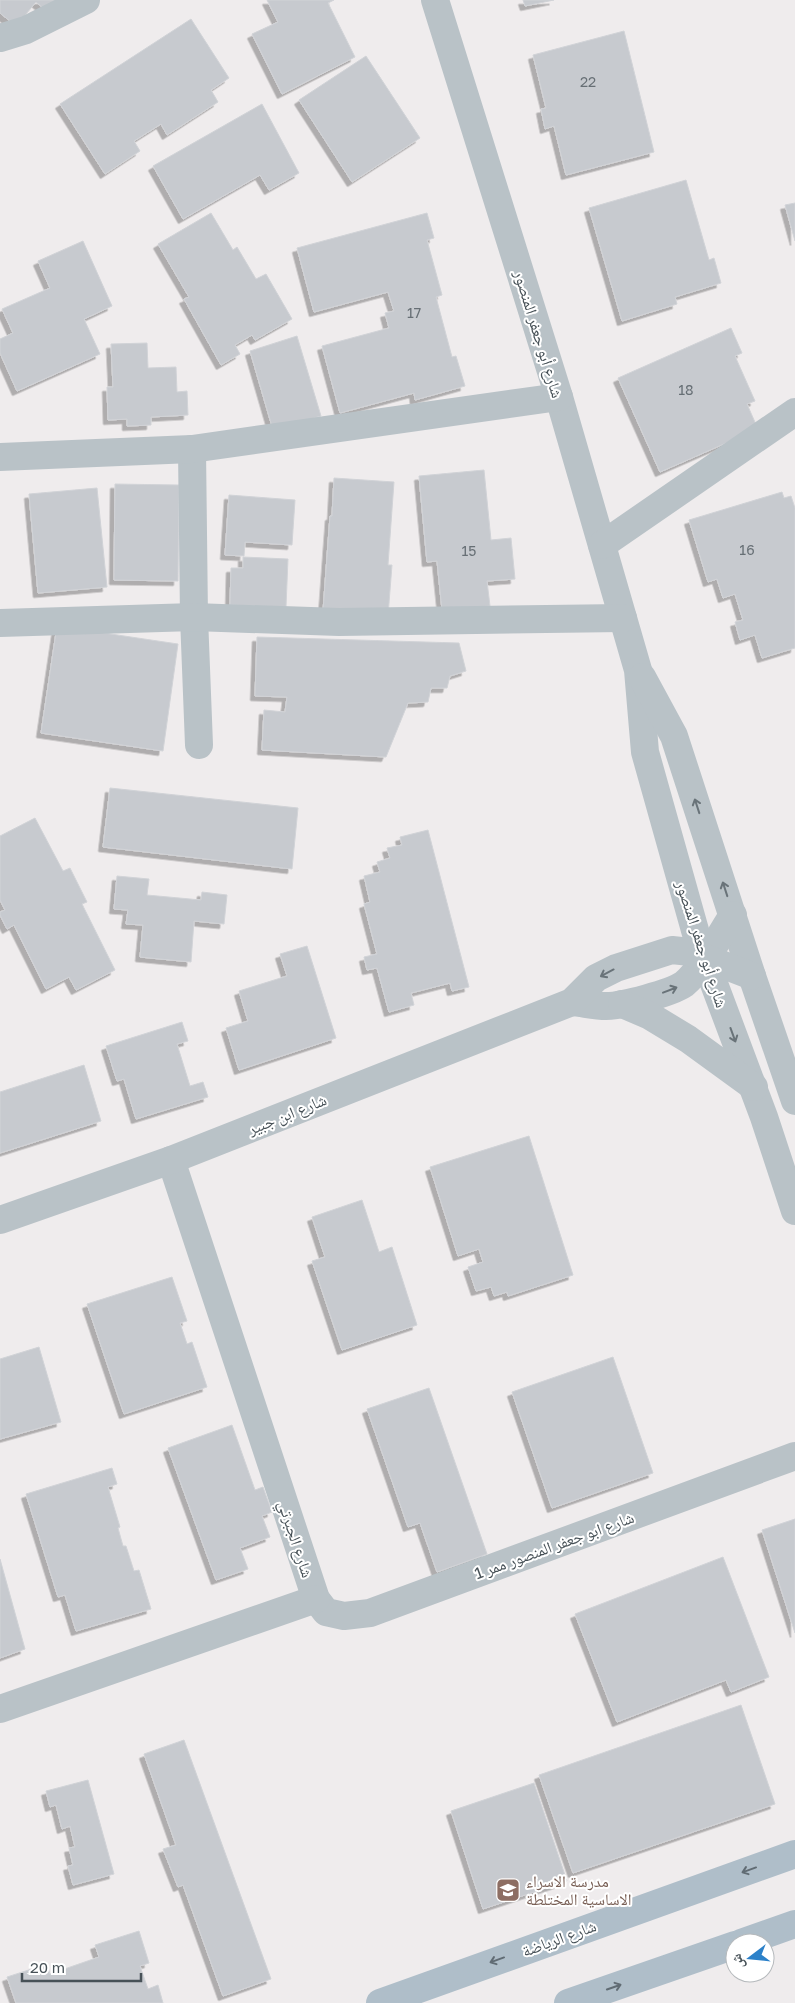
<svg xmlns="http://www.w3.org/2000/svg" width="795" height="2003" viewBox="0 0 795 2003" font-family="'Golos Text','Noto Naskh Arabic',sans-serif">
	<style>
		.building { fill: #c7cacf; stroke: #d1d3d7; filter: url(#shadow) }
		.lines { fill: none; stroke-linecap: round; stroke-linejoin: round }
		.minor { stroke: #b9c2c7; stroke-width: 28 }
		.major { stroke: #afbec9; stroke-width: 28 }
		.oneway { stroke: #697379 }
		.oneway2 { stroke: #616c74 }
		.labels { text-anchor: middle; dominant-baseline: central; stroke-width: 4; stroke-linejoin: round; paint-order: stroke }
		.number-label { font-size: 14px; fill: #676f75 }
		.street-label { font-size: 16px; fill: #475157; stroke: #fff }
		.education-label { font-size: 16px; fill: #785e54; stroke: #fff; text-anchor: start }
	</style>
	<defs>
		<filter id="shadow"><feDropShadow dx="-4.5" dy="4.5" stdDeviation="0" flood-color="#0004"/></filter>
	</defs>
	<rect width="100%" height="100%" fill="#efeced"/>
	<g class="building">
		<polygon points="0,0 62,0 50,14 36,2 16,26 0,13"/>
		<polygon points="267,0 334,0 328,3 355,57 282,94 252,34 278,22"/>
		<polygon points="523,0 554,0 525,6"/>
		<polygon points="191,19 229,78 211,90 218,102 167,135 161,124 134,141 140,151 105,174 60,104"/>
		<polygon points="624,31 654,152 566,175 554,126 545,129 541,109 546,108 533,55"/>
		<polygon points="366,56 420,138 352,182 299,100"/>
		<polygon points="262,104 299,173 269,190 260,175 183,219 153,166"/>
		<polygon points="686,180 709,260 714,258 721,283 675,297 677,304 622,321 589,208"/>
		<polygon points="795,203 795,241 785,205"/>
		<polygon points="211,213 233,250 237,247 256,279 266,274 292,319 255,340 252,335 235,345 240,354 221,365 184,299 189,297 158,244"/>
		<polygon points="427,213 434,238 427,240 442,295 436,297 452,357 456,356 465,386 415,400 414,393 340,413 322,346 389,328 385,313 394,311 388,292 314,312 297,248"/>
		<polygon points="83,241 112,306 84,319 100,354 17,391 0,353 0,339 13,333 2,309 50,288 38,261"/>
		<polygon points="731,328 742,353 735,356 755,401 747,404 758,429 660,472 618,378"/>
		<polygon points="297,336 321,416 273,430 250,351"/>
		<polygon points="147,343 148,368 176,367 177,392 187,391 188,415 151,417 151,425 127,426 127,419 108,420 107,387 113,387 111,344"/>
		<polygon points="484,470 491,540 511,538 515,579 487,581 490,606 442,610 437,561 427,562 419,476"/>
		<polygon points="334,478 394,482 388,565 392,565 388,616 323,611 330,516 332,516"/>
		<polygon points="115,484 179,485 178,581 114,580"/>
		<polygon points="97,488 107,587 38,593 29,494"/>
		<polygon points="782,492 784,498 791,496 795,508 795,648 762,658 755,635 740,640 735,622 743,620 735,594 723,598 717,579 708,582 689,520"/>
		<polygon points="229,495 295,500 292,545 245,542 244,556 225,555"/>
		<polygon points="243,557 288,559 286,607 230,605 231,568 243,568"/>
		<polygon points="57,626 178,644 163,751 41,733"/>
		<polygon points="257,637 459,643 466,671 450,676 447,688 431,688 428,702 408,703 386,757 262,750 264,710 285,712 287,697 255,696"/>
		<polygon points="110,788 298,808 292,869 103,847"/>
		<polygon points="35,818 63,871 70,868 87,902 82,904 115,970 76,990 69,977 46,989 14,925 7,929 0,915 0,912 5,910 0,900 0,836"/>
		<polygon points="428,830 469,987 452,991 450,983 411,993 414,1005 389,1012 377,968 367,970 364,957 377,954 364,904 370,902 364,876 380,872 377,862 390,858 387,848 402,845 400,837"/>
		<polygon points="117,876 149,879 147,895 201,900 202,892 227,895 224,924 194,921 191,962 140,957 143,925 126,924 128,910 114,909"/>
		<polygon points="307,946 336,1038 239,1070 226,1028 248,1021 239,991 287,976 280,954"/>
		<polygon points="182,1022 188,1041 177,1044 190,1086 203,1082 208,1097 136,1119 124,1079 117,1081 106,1046"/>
		<polygon points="84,1065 101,1121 0,1153 0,1092"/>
		<polygon points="529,1136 573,1275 508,1296 507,1292 494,1296 491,1287 476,1291 468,1267 483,1262 479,1249 458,1256 430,1167"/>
		<polygon points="362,1200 379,1252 392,1247 417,1325 342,1350 312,1261 325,1257 312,1217"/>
		<polygon points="172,1277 187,1321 180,1323 187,1344 192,1342 207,1387 124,1414 87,1304"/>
		<polygon points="39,1347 61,1422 0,1439 0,1359"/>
		<polygon points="613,1357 653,1473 552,1508 512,1392"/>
		<polygon points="429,1388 487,1554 437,1572 420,1523 408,1527 367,1409"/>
		<polygon points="232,1425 255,1490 263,1487 272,1512 262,1516 270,1537 240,1548 248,1569 216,1580 168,1448"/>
		<polygon points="112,1468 117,1484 108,1487 120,1527 118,1528 123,1546 126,1546 134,1571 139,1570 151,1609 76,1631 65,1595 58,1597 26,1494"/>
		<polygon points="795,1519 795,1633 762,1530"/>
		<polygon points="723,1557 769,1677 731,1692 726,1680 617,1722 575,1614"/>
		<polygon points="0,1559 25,1649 0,1658"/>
		<polygon points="741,1705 775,1804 573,1873 539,1775"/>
		<polygon points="184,1740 271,1979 223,1996 183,1885 178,1887 163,1849 176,1845 144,1754"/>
		<polygon points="88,1780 114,1874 73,1885 68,1866 73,1865 69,1848 75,1847 70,1826 62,1829 56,1805 50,1807 46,1791"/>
		<polygon points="534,1783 567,1881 483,1909 451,1811"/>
		<polygon points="139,1931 149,1963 140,1966 148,1989 158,1985 163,2003 16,2003 7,1977 47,1964 50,1974 99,1957 95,1945"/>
	</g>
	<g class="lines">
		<g class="minor">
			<polyline points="435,0 559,397 638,670 645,752 698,941 764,1117 795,1211"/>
			<polyline points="0,38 26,30 86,0"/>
			<polyline points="192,449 194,617 199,745"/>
			<polyline points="0,457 192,449 559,397"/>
			<polyline points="602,545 795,412"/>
			<polyline points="0,623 194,617 339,622 623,618"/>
			<polyline points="642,677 674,736 752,976 795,1101"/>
			<path d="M572 1002C583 1003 595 1006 606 1006 622 1006 671 993 684 984 702 969 720 935 733 915"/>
			<polyline points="622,1004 650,1016 688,1039 754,1087"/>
			<polyline points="171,1160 316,1599 326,1612 344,1616 370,1613 795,1456"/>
			<polyline points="0,1220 171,1160 572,1002 596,978 616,968 672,950 690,952 752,976"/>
			<polyline points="0,1709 316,1599"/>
		</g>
		<g class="major">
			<polyline points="741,1943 795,1924"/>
			<polyline points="380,2003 795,1854"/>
			<polyline points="568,2003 735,1945"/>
		</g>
	</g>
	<defs><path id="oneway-shaft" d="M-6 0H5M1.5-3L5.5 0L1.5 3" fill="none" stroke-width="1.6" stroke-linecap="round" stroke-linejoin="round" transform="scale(1.25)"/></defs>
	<g class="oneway">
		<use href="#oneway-shaft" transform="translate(697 806) rotate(-108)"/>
		<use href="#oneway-shaft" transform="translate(725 889) rotate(-108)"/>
		<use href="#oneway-shaft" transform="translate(607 973) rotate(152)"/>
		<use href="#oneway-shaft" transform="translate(670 990) rotate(-21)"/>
		<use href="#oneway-shaft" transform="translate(733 1035) rotate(70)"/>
	</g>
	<g class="oneway2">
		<use href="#oneway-shaft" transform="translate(749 1870) rotate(160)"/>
		<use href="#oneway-shaft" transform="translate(497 1960) rotate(160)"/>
		<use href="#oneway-shaft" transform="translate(614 1987) rotate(-19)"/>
	</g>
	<defs>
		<g id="school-square" transform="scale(1.25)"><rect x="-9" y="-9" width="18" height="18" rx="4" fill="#8d6e63" stroke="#fff"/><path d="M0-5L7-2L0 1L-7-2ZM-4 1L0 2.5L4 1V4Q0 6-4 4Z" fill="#fff"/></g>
	</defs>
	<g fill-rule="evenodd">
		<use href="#school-square" x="508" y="1890"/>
	</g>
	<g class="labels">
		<g class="number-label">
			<text x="588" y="81">22</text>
			<text x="414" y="312">17</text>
			<text x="686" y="389">18</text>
			<text x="747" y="549">16</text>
			<text x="469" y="550">15</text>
		</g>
		<g class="street-label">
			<text transform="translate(539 334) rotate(73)">شارع أبو جعفر المنصور</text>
			<text transform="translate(702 944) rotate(72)">شارع أبو جعفر المنصور</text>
			<text transform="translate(287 1114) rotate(-22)">شارع ابن جبير</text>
			<text transform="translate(296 1539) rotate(72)">شارع الجبرتي</text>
			<text transform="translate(554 1545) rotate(-20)">شارع ابو جعفر المنصور ممر 1</text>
			<text transform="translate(559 1938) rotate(-20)">شارع الرياضة</text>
		</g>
		<g class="education-label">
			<text x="526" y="1881">مدرسة الاسراء<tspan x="526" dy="18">الاساسية المختلطة</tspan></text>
		</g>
	</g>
	<g transform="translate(750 1958) rotate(254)"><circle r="24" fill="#ffffff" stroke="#b5b9bc"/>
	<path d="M0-4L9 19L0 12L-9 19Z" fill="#2c81c9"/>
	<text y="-8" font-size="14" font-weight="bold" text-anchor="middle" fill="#475157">ش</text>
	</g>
	<path d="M22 1973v8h119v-8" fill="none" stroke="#475157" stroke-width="2.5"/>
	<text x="30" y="1973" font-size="15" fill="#475157" stroke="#ffffff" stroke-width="4" paint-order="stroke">20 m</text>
</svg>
